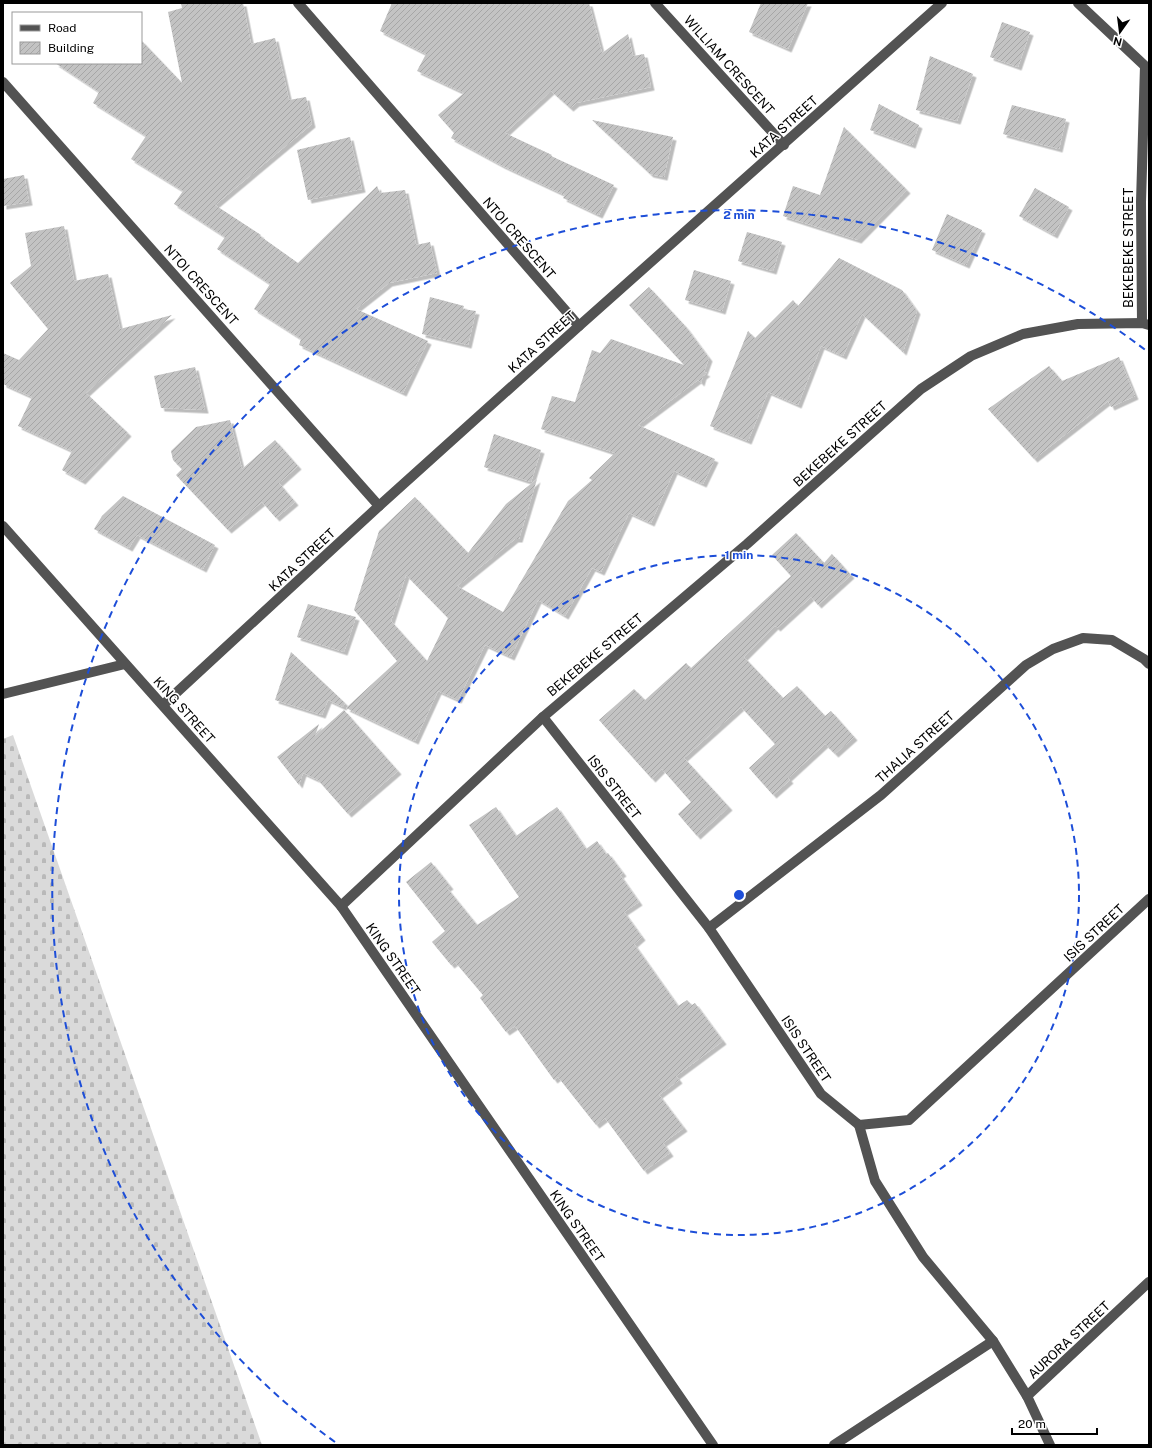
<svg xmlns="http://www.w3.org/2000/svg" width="1152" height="1448" viewBox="0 0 1152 1448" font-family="'Public Sans',sans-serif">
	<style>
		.cemetery { fill: url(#cemetery-stones) }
		.building { fill: url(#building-hatch); fill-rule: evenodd; filter: url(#shadow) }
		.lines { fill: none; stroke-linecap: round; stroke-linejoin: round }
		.minor { stroke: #535353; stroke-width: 10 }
		.ring { fill: none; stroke: #1d4ed8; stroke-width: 2; stroke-dasharray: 7 5 }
		.labels { text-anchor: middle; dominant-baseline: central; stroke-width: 3; stroke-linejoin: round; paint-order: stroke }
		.street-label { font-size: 13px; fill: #000; stroke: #fff }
		.centre { fill: #1d4ed8; stroke: #fff; stroke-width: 2 }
		.ring-label { font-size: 12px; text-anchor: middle; font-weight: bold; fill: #1d4ed8; stroke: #fff; stroke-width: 3; stroke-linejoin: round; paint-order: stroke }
	</style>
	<defs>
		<pattern id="cemetery-stones" width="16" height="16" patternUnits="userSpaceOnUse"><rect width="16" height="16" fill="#dadada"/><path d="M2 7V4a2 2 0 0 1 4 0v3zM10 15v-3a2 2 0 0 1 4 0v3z" fill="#b9b9b9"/></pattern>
		<pattern id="building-hatch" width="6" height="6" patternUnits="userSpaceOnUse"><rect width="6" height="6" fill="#c3c3c3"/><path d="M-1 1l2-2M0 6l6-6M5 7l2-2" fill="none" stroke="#a6a6a6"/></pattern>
		<filter id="shadow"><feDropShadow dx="3.5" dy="3.5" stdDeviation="0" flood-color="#0004"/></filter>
	</defs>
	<rect width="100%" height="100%" fill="#fff"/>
	<polygon class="cemetery" points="13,735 262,1445 3,1445 3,739"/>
	<g class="building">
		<polygon points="181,3 243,3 251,44 275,38 289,100 306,97 312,124 215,205 261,235 260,236 298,263 377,186 380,193 405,190 416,245 430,242 437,273 389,283 356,309 428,341 403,393 299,345 301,339 254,309 270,284 217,249 225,237 174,204 183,191 131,159 146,136 93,103 99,92 55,63 141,63 141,40 182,83 168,12 182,8"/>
		<polygon points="392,3 589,3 602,53 628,34 633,56 644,54 651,87 576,103 570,108 551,91 505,133 552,155 551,156 614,185 599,215 563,198 565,195 501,165 451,138 454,133 438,115 464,93 417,71 426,54 380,31"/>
		<polygon points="761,3 808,3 788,49 749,32"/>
		<polygon points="1002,22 1030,32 1018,67 990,57"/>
		<polygon points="930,56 973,74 957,121 916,110"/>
		<polygon points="879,104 919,125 912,145 870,130"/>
		<polygon points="1012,105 1066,119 1059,149 1003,134"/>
		<polygon points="592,120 673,137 664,177 650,174"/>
		<polygon points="844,127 907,190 858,240 783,216 793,186 820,195"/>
		<polygon points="350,137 362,189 308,200 297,150"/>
		<polygon points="24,175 29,202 3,206 3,179"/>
		<polygon points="1035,188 1069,207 1054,235 1019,216"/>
		<polygon points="947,214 982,230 966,265 932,250"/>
		<polygon points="64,226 74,281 108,274 120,329 172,315 86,393 128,433 82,481 62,470 72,451 18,426 32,397 3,384 3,353 19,360 48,329 10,283 31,266 25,233"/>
		<polygon points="747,232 782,242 773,271 738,261"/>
		<polygon points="839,258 902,290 917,311 903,352 862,314 843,356 821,346 798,405 768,392 748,441 710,426 748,331 755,338 793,300 798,306"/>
		<polygon points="694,270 731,281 722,311 685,300"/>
		<path d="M649 287 686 327 709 358 704 372 707 373 703 376 701 383 698 380 638 425 715 459 703 484 674 471 651 523 629 513 601 572 592 568 565 616 538 600 511 657 485 645 458 700 438 691 415 741 346 708 397 661 354 610 379 531 415 497 468 553 506 504 537 479 519 539H515L457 586 503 612 568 501 592 480 589 478 615 453 541 429 552 396 575 402 592 350 600 353 611 339 684 365 629 305ZM406 575 448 618 427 661 391 621Z"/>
		<polygon points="430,297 464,306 463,309 476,311 468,345 422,334"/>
		<polygon points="1119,357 1135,396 1111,407 1108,401 1034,459 988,409 1049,366 1062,381"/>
		<polygon points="195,367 205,410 161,408 154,376"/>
		<polygon points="230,420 242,469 275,440 298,466 279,483 295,502 276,518 262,502 228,530 176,475 182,469 173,460 171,451 196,427"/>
		<polygon points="494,434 541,450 531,482 484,467"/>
		<polygon points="123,496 215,545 203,569 137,535 129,548 94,529 102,516"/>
		<polygon points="796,533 824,563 832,554 851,575 818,605 811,597 777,628 775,626 744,657 783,698 797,686 825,716 831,711 854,737 835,754 825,744 788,778 790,780 773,795 749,768 775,744 741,707 684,758 729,807 697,836 678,814 691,802 662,769 652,779 599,720 634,689 645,700 686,663 691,668 791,576 772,555"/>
		<polygon points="308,604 356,617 344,652 297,637"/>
		<polygon points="291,652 345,703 343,707 328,700 322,715 275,700"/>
		<polygon points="344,710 398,771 348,814 318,780 303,773 299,785 277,757 319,724 315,736"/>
		<polygon points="496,807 516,836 557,807 586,849 597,841 606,854 608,853 623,873 620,875 639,902 624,912 642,937 634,944 678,1006 687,1000 692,1005 695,1003 723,1041 676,1076 679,1080 659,1095 684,1128 663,1143 670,1153 644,1171 605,1118 596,1125 558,1077 554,1080 515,1026 506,1032 480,998 483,995 455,962 451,965 432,942 445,931 406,882 431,862 450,886 447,888 477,925 519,897 469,825"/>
	</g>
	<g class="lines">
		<g class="minor">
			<polyline points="298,3 579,326"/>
			<polyline points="655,3 784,145"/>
			<polyline points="1078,3 1145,66 1141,202 1142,323"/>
			<polyline points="3,82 379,506"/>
			<polyline points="3,526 341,906 713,1445"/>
			<polyline points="3,694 125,664"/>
			<polyline points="163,705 379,506 579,326 942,3"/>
			<polyline points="543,717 709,928 821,1094 859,1125 909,1120 1149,899"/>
			<polyline points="341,906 543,717 747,544 921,389 971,356 1023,334 1078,324 1142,323 1149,325"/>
			<polyline points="709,928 881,795 1026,665 1053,649 1083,638 1112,640 1144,659 1149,664"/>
			<polyline points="859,1125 875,1181 923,1257 993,1341 1027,1396"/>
			<polyline points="834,1445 993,1341"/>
			<polyline points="1050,1445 1027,1396 1149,1282"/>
		</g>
	</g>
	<g class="ring">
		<circle cx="739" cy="895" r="340"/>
		<path d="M335 1442A680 680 0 1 1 1148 352"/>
	</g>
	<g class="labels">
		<g class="street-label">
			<text transform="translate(729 65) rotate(48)">WILLIAM CRESCENT</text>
			<text transform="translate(784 127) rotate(-42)">KATA STREET</text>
			<text transform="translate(519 238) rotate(49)">NTOI CRESCENT</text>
			<text transform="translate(1128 248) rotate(-90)">BEKEBEKE STREET</text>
			<text transform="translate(201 285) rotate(48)">NTOI CRESCENT</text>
			<text transform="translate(542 342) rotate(-42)">KATA STREET</text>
			<text transform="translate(840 444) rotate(-42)">BEKEBEKE STREET</text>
			<text transform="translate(302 560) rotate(-43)">KATA STREET</text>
			<text transform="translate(595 655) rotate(-40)">BEKEBEKE STREET</text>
			<text transform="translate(184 710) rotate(48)">KING STREET</text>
			<text transform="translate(915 747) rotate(-42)">THALIA STREET</text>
			<text transform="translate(614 787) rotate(52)">ISIS STREET</text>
			<text transform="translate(1094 933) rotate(-43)">ISIS STREET</text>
			<text transform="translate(393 959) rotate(55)">KING STREET</text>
			<text transform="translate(806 1049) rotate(56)">ISIS STREET</text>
			<text transform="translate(577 1226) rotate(55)">KING STREET</text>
			<text transform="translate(1069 1340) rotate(-43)">AURORA STREET</text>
		</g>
	</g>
	<circle cx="739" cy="895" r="6" class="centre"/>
	<g class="ring-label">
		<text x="739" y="219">2 min</text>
		<text x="739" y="559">1 min</text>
	</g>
	<rect width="1152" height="1448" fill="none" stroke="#000000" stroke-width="8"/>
	<rect x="12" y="12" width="130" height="52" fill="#ffffff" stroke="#999999"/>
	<rect x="20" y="25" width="20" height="6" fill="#535353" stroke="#999999"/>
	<text x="48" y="32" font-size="12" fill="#000000">Road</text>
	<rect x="20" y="42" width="20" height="12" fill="url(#building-hatch)" stroke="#999999"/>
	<text x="48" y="52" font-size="12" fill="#000000">Building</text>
	<g transform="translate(1120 32) rotate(194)" stroke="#ffffff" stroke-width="3" paint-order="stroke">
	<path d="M0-3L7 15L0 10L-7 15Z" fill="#000000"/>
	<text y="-6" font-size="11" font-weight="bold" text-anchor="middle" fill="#000000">N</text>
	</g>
	<path d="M1012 1428v6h85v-6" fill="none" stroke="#000000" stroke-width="2"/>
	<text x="1018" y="1428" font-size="12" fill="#000000" stroke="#ffffff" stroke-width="3" paint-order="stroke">20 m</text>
</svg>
